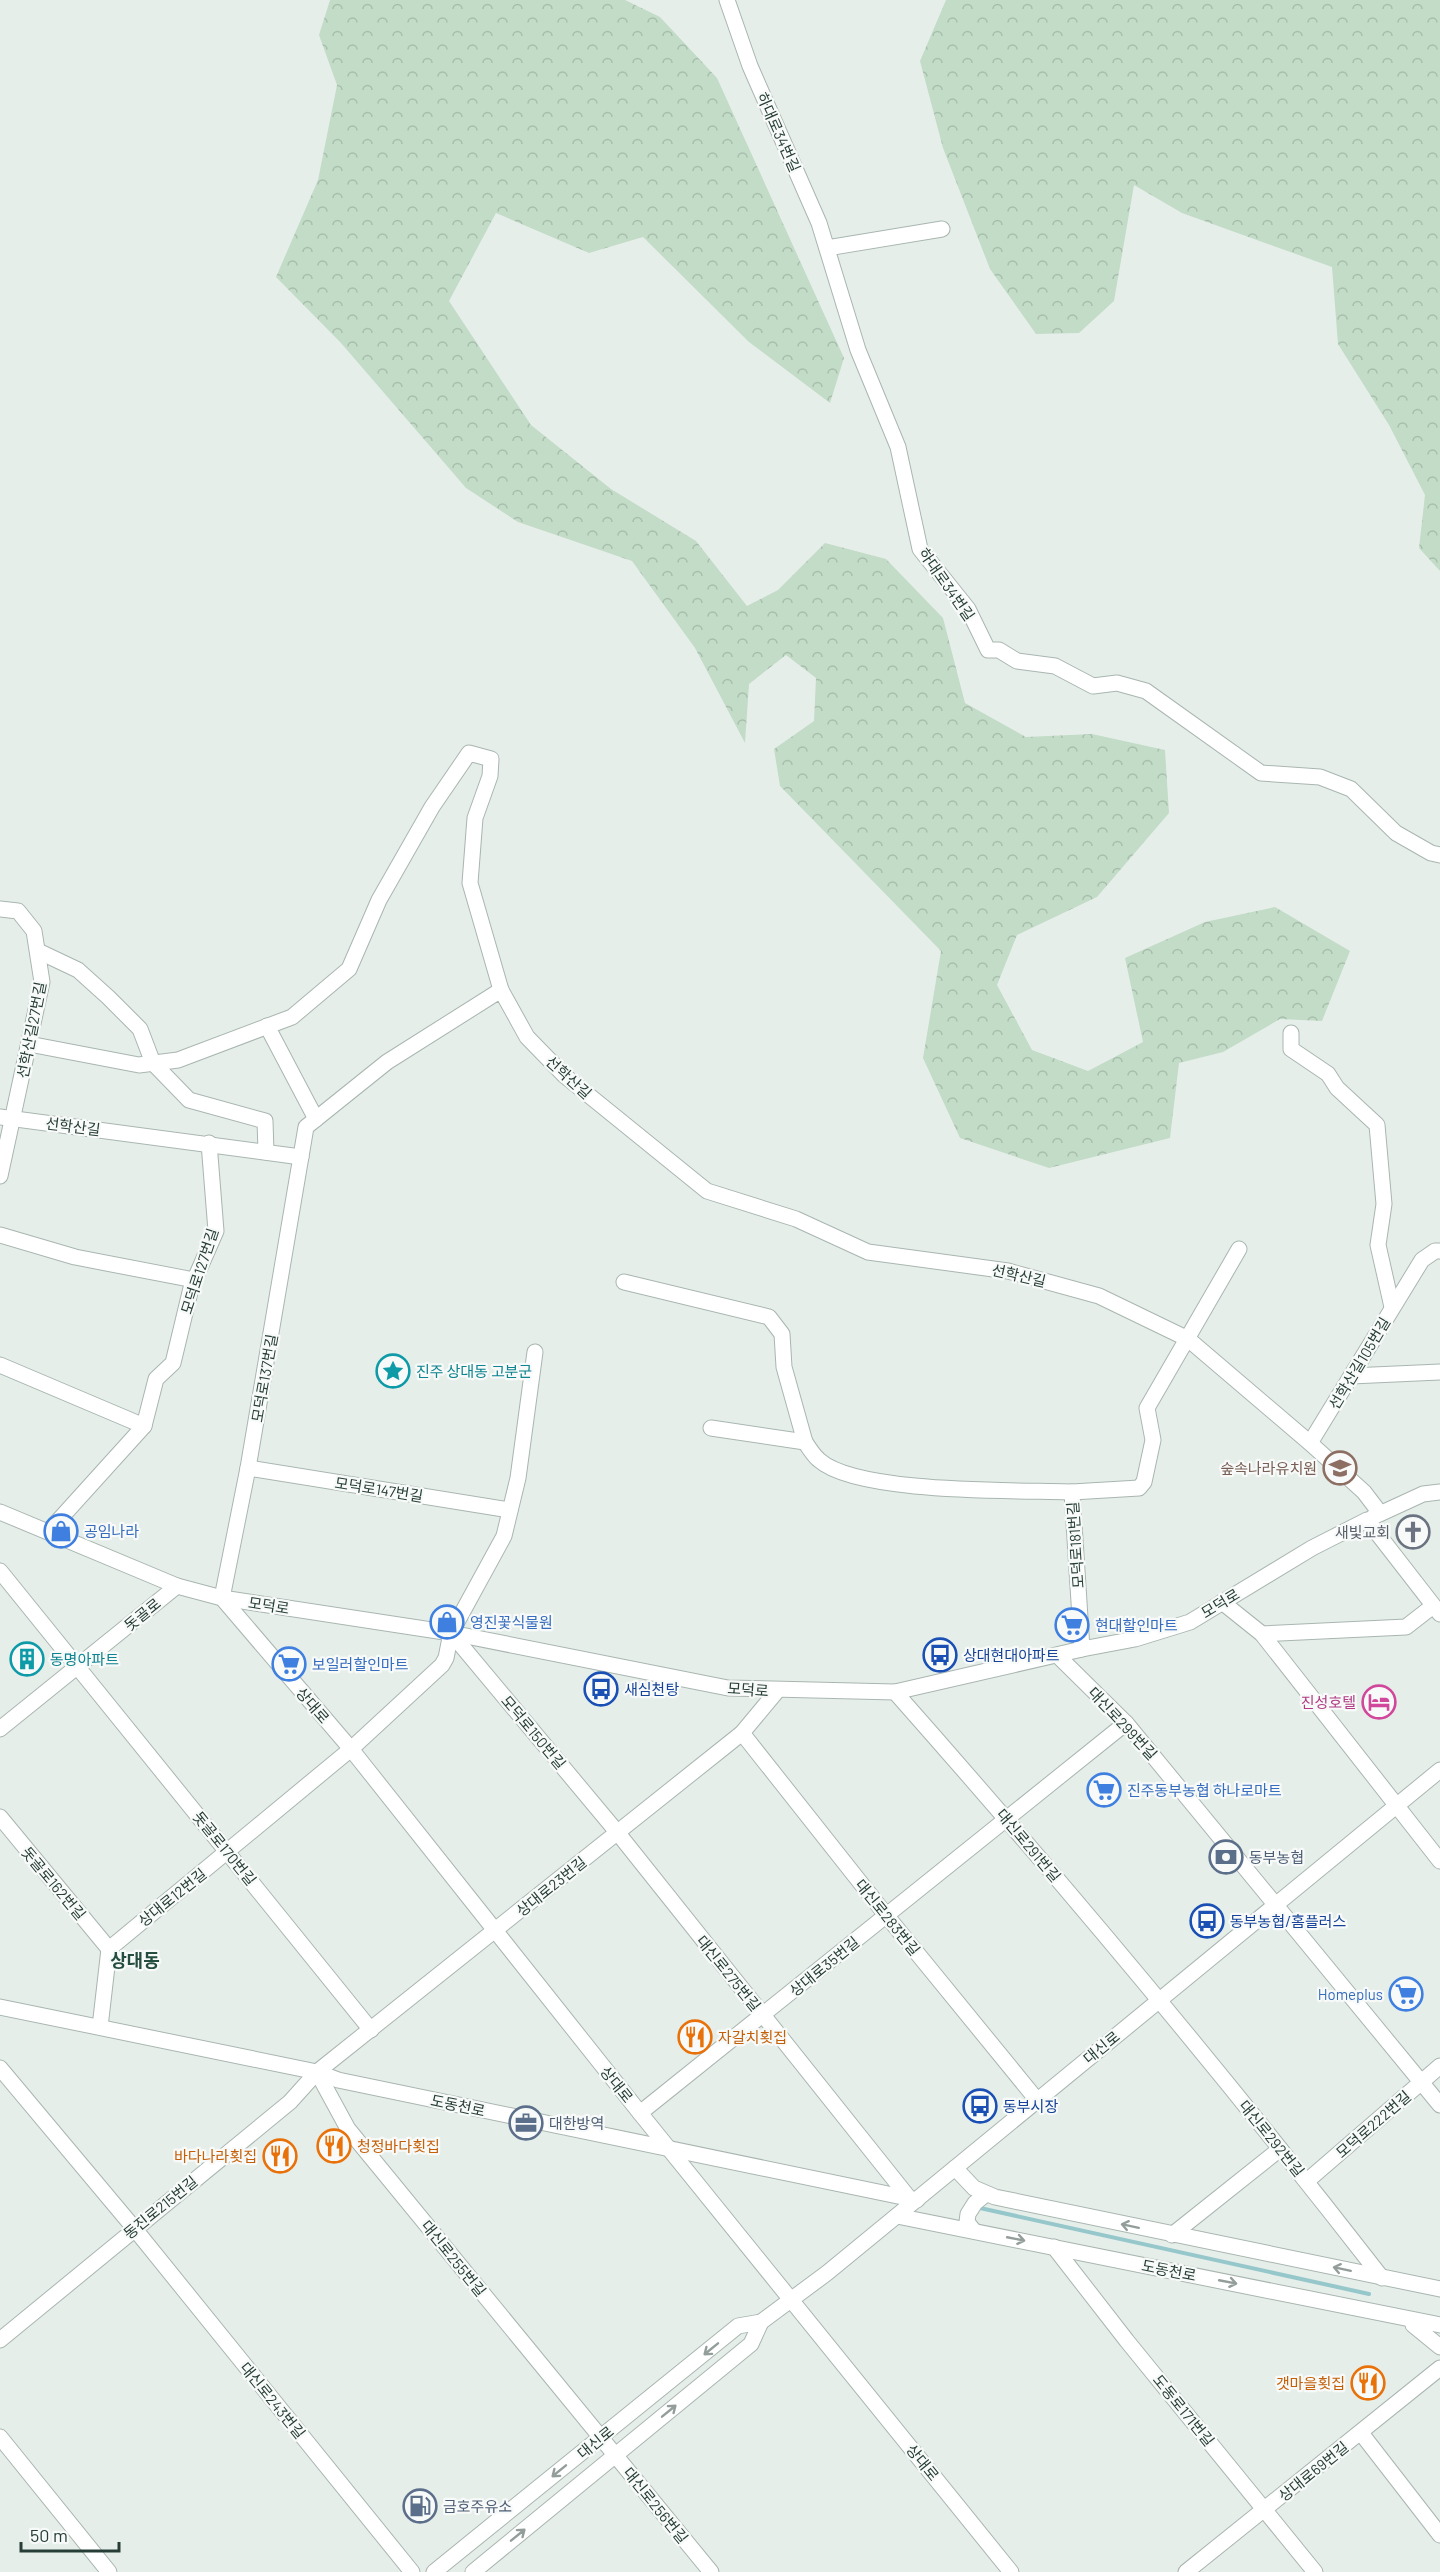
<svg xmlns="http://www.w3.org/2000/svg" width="1440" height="2572" viewBox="0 0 1440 2572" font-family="Barlow,'Noto Sans KR',sans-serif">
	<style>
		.forest { fill: url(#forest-crowns) }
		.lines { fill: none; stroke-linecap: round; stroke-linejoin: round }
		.stream { stroke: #96c7cb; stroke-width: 4 }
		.minor-casing { stroke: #a9b6b0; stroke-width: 17 }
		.minor { stroke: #fff; stroke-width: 15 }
		.oneway { stroke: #939e9a }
		.labels { text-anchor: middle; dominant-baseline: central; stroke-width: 4.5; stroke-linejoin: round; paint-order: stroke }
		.street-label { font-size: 15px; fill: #273e36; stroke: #f7faf8 }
		.culture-label { font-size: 15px; fill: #0d838f; stroke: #f7faf8; text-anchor: start }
		.education-label { font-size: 15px; fill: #785e54; stroke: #f7faf8; text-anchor: end }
		.shop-label { font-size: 15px; fill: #366cbe; stroke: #f7faf8; text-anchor: start }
		.worship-label { font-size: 15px; fill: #5b616d; stroke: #f7faf8; text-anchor: end }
		.transit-label { font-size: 15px; fill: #164399; stroke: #f7faf8; text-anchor: start }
		.hotel-label { font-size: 15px; fill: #b23c85; stroke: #f7faf8; text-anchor: end }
		.service-label { font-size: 15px; fill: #4e5e75; stroke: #f7faf8; text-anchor: start }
		.food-label { font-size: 15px; fill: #c56008; stroke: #f7faf8; text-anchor: start }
		.quarter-label { font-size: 18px; font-weight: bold; fill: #254e41; stroke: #f7faf8 }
	</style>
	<defs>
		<pattern id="forest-crowns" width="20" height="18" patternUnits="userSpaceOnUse" patternTransform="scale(1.5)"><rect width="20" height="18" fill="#c2dcc7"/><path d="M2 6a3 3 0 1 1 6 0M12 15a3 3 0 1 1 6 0" fill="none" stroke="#a7beac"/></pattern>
	</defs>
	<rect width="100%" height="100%" fill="#e6eeea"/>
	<g class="forest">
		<polygon points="330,0 625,0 660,17 717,78 844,358 830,403 749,342 643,237 589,253 496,213 449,301 531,425 611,489 696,541 747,606 778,590 825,543 886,559 943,618 965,703 1026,737 1092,734 1165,750 1169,813 1097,897 1017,935 997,985 1032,1050 1088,1071 1143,1042 1125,958 1205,922 1275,907 1350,951 1322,1021 1280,1019 1223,1052 1179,1063 1170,1138 1049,1168 960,1138 923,1058 941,951 780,786 774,749 814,721 816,678 786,655 749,684 745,743 695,648 632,561 518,522 466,488 341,343 276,277 318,180 337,85 319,35"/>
		<polygon points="946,0 1440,0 1440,571 1419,548 1425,495 1389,425 1338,344 1332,267 1182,213 1134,185 1114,301 1079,333 1036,334 990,269 943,148 920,61"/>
	</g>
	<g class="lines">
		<polyline class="stream" points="980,2208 1369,2294"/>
		<g class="minor-casing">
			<g id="minor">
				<polyline points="727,0 750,66 819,223 858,350 898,447 920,549 968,609 988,650 999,650 1017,661 1055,666 1093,686 1117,683 1146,691 1261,773 1320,777 1351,789 1396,833 1431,853 1440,855"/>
				<polyline points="827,248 942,229"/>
				<polyline points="0,909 18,911 34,931 42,982 0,1176"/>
				<polyline points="40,952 78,970 108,997 140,1029 153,1063 189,1100 265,1121 266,1152"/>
				<polyline points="267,1026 316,1119"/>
				<polyline points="1291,1033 1291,1049 1328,1074 1337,1088 1377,1125 1384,1204 1378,1245 1392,1307"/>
				<polyline points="29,1044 139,1065 178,1060 292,1017 349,969 379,900 432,807 469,753 491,759 490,776 475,818 470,883 501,990"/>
				<polyline points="0,1117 301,1157"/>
				<polyline points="0,1235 75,1257 194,1280"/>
				<polyline points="624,1282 769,1317 782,1334 784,1367 805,1442"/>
				<polyline points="0,1365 144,1426"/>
				<polyline points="1351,1376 1440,1372"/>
				<path d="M711 1428 805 1442C809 1448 814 1456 819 1460 857 1494 1017 1490 1072 1492"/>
				<polyline points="1310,1443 1422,1260 1435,1251 1440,1251"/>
				<polyline points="248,1468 510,1510"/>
				<polyline points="0,1512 177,1586 222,1598 451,1633 728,1688 895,1692 1082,1649 1135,1639 1190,1622 1312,1548 1367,1520 1440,1614"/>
				<polyline points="1373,1517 1423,1494 1440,1492"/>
				<polyline points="49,1531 144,1426 156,1379 173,1363 191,1288 216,1231 209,1143"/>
				<polyline points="0,1571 371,2030"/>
				<polyline points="1222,1602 1262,1634 1440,1861"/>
				<polyline points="451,1633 617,1832 909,2198"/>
				<polyline points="1262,1634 1406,1627 1433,1606"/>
				<polyline points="1082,1649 1072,1492 1139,1488 1144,1482 1153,1440 1147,1408 1239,1249"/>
				<polyline points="1058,1656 1126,1723 1440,2105"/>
				<path d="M895 1692C1063 1882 1226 2077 1382 2278"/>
				<polyline points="0,1729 177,1586"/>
				<polyline points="742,1733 886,1915 1037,2100"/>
				<polyline points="0,1817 109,1949"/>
				<polyline points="0,2007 317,2072 338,2080 917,2200"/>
				<polyline points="100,2027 109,1949 351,1749 442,1665 446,1658 451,1633 504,1536 518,1478 535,1352"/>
				<polyline points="0,2068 134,2228 412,2572"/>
				<polyline points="317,2072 348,2129 711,2572"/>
				<polyline points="640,2113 1126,1723"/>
				<polyline points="955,2168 974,2188 995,2197 1440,2289"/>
				<polyline points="1307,2181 1440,2066"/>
				<polyline points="897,2216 1440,2325"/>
				<polyline points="974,2231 967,2222 968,2214 975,2203 986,2194"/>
				<polyline points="1172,2235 1280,2149"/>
				<polyline points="1054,2247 1127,2341 1315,2572"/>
				<polyline points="1413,2325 1440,2347"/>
				<polyline points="0,2340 290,2102 317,2072 742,1733 777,1691"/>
				<polyline points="1361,2433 1440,2535"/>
				<polyline points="0,2437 109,2572"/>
				<polyline points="434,2572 738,2326 761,2322 827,2273 1440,1770"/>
				<polyline points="473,2572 751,2344 761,2322"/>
				<polyline points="1011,2572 640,2113 351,1749 222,1598 248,1468 306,1127 387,1062 501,990 527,1037 565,1076 707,1191 796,1219 868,1252 1008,1271 1099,1296 1188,1339 1310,1443 1364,1492 1380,1513"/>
				<polyline points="1186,2572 1440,2368"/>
			</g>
		</g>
		<use href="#minor" class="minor"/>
	</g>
	<defs><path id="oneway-shaft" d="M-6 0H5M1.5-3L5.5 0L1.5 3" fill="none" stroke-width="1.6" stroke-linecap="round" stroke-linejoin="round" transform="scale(1.5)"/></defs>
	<g class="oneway">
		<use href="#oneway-shaft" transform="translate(1130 2226) rotate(-168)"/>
		<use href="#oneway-shaft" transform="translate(1016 2239) rotate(11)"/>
		<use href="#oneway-shaft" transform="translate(1342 2269) rotate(-168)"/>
		<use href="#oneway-shaft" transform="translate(1228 2282) rotate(11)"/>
		<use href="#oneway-shaft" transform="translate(711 2349) rotate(141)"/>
		<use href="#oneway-shaft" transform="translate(669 2411) rotate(-39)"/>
		<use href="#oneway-shaft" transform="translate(559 2471) rotate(141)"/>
		<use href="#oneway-shaft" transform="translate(518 2535) rotate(-39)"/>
	</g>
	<defs>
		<g id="sight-ring" transform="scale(1.725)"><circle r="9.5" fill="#f7faf8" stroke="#0f9aa8" stroke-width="1.5"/><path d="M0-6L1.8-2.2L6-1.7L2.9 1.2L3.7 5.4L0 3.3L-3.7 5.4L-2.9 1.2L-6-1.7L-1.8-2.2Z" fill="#0f9aa8"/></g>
		<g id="school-ring" transform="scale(1.725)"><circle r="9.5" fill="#f7faf8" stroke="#8d6e63" stroke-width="1.5"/><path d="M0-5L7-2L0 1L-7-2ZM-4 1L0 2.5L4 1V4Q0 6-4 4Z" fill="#8d6e63"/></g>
		<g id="shop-ring" transform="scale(1.725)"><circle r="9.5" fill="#f7faf8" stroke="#3f7fe0" stroke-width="1.5"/><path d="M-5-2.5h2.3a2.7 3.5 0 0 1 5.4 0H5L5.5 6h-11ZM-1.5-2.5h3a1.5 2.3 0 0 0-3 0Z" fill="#3f7fe0"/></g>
		<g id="church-ring" transform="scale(1.725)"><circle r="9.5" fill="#f7faf8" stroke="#6b7280" stroke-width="1.5"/><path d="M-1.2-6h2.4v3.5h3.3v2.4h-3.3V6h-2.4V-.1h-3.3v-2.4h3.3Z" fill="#6b7280"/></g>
		<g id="supermarket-ring" transform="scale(1.725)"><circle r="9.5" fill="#f7faf8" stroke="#3f7fe0" stroke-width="1.5"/><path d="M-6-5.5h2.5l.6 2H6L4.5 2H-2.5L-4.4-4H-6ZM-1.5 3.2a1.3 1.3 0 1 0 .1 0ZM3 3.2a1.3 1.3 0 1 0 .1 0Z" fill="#3f7fe0"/></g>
		<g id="bus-ring" transform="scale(1.725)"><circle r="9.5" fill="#f7faf8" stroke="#1a4fb4" stroke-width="1.5"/><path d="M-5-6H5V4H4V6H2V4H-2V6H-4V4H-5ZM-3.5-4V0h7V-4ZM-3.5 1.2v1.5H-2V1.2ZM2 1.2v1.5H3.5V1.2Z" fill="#1a4fb4"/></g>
		<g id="building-ring" transform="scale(1.725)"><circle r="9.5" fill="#f7faf8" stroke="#0f9aa8" stroke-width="1.5"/><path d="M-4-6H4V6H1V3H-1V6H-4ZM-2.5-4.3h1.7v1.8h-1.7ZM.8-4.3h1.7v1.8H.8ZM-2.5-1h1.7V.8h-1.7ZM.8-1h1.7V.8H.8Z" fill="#0f9aa8"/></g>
		<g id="hotel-ring" transform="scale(1.725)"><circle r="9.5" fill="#f7faf8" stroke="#d1479c" stroke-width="1.5"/><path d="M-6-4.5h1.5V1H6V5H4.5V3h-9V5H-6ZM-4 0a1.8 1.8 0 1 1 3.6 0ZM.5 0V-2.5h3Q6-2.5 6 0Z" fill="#d1479c"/></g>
		<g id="bank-ring" transform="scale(1.725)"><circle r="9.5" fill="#f7faf8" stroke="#5c6f8a" stroke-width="1.5"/><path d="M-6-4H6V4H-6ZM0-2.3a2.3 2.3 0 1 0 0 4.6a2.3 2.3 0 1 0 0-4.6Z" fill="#5c6f8a"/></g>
		<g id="restaurant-ring" transform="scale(1.725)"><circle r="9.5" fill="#f7faf8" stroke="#e8710a" stroke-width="1.5"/><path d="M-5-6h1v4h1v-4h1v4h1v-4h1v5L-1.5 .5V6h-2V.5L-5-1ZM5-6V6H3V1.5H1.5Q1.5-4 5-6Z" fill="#e8710a"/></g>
		<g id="office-ring" transform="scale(1.725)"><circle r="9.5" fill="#f7faf8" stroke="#5c6f8a" stroke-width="1.5"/><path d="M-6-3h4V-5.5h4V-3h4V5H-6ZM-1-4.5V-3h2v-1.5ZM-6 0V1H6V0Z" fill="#5c6f8a"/></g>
		<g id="fuel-ring" transform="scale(1.725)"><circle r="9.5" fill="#f7faf8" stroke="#5c6f8a" stroke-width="1.5"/><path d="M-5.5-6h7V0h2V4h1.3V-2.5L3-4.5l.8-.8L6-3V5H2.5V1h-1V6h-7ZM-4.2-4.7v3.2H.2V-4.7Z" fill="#5c6f8a"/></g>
	</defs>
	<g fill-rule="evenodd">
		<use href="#sight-ring" x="393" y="1371"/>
		<use href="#school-ring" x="1340" y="1468"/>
		<use href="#shop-ring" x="61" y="1531"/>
		<use href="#church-ring" x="1413" y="1532"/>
		<use href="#shop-ring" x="447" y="1622"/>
		<use href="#supermarket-ring" x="1072" y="1625"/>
		<use href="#bus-ring" x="940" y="1655"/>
		<use href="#building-ring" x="27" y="1659"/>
		<use href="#supermarket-ring" x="289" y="1664"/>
		<use href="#bus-ring" x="601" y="1689"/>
		<use href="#hotel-ring" x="1379" y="1702"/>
		<use href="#supermarket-ring" x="1104" y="1790"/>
		<use href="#bank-ring" x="1226" y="1857"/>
		<use href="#bus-ring" x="1207" y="1921"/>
		<use href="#supermarket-ring" x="1406" y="1994"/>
		<use href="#restaurant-ring" x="695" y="2037"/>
		<use href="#bus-ring" x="980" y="2106"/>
		<use href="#office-ring" x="526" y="2123"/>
		<use href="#restaurant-ring" x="334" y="2146"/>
		<use href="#restaurant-ring" x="280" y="2156"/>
		<use href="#restaurant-ring" x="1368" y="2383"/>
		<use href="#fuel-ring" x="420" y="2506"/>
	</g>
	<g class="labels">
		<g class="street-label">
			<text transform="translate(779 132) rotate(66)">하대로34번길</text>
			<text transform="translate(947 584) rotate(55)">하대로34번길</text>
			<text transform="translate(31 1030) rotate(-79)">선학산길27번길</text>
			<text transform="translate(569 1077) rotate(42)">선학산길</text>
			<text transform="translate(73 1126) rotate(7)">선학산길</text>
			<text transform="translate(199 1271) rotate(-72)">모덕로127번길</text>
			<text transform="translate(1019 1275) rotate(13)">선학산길</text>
			<text transform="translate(1359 1363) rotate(-59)">선학산길105번길</text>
			<text transform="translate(264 1378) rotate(-80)">모덕로137번길</text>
			<text transform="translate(379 1489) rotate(9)">모덕로147번길</text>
			<text transform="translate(1075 1545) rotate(-94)">모덕로181번길</text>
			<text transform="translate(1220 1603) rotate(-31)">모덕로</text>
			<text transform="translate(269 1605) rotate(9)">모덕로</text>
			<text transform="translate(142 1614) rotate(-39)">돗골로</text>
			<text transform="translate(748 1689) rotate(4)">모덕로</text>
			<text transform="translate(313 1705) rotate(49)">상대로</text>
			<text transform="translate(1123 1723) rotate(47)">대신로299번길</text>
			<text transform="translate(534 1732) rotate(50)">모덕로150번길</text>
			<text transform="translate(1029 1845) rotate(50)">대신로291번길</text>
			<text transform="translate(225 1848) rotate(51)">돗골로170번길</text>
			<text transform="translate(54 1883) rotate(50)">돗골로162번길</text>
			<text transform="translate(551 1886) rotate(-39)">상대로23번길</text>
			<text transform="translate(172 1897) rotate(-39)">상대로12번길</text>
			<text transform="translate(888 1917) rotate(51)">대신로283번길</text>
			<text transform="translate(824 1966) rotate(-39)">상대로35번길</text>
			<text transform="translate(729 1973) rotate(51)">대신로275번길</text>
			<text transform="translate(1101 2047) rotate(-39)">대신로</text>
			<text transform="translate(617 2084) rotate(51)">상대로</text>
			<text transform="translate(458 2105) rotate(12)">도동천로</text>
			<text transform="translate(1373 2124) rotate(-41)">모덕로222번길</text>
			<text transform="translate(1272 2138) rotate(51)">대신로292번길</text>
			<text transform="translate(160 2207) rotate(-39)">동진로215번길</text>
			<text transform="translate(454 2258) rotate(51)">대신로255번길</text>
			<text transform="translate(1169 2270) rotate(11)">도동천로</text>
			<text transform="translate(273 2400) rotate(51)">대신로243번길</text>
			<text transform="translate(1184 2410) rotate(51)">도동로171번길</text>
			<text transform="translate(595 2442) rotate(-39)">대신로</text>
			<text transform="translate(923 2462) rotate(51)">상대로</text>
			<text transform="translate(1313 2471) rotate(-39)">상대로69번길</text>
			<text transform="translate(656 2505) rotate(51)">대신로256번길</text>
		</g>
		<g class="culture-label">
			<text x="416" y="1371">진주 상대동 고분군</text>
			<text x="50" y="1659">동명아파트</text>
		</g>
		<g class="education-label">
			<text x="1317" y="1468">숲속나라유치원</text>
		</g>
		<g class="shop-label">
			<text x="84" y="1531">공임나라</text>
			<text x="470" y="1622">영진꽃식물원</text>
			<text x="1095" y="1625">현대할인마트</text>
			<text x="312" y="1664">보일러할인마트</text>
			<text x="1127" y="1790">진주동부농협 하나로마트</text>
			<text x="1383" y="1994" text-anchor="end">Homeplus</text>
		</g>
		<g class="worship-label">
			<text x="1390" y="1532">새빛교회</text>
		</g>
		<g class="transit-label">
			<text x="963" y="1655">상대현대아파트</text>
			<text x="624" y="1689">새심천탕</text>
			<text x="1230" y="1921">동부농협/홈플러스</text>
			<text x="1003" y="2106">동부시장</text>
		</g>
		<g class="hotel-label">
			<text x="1356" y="1702">진성호텔</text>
		</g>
		<g class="service-label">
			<text x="1249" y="1857">동부농협</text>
			<text x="549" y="2123">대한방역</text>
			<text x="443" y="2506">금호주유소</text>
		</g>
		<g class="food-label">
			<text x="718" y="2037">자갈치횟집</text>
			<text x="357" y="2146">청정바다횟집</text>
			<text x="257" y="2156" text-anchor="end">바다나라횟집</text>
			<text x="1345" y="2383" text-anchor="end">갯마을횟집</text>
		</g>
		<g class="quarter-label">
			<text x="135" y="1960">상대동</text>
		</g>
	</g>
	<path d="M21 2542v9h98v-9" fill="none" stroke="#273e36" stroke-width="3"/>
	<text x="30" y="2542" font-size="18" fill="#273e36" stroke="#f7faf8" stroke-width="4.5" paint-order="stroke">50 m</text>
</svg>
